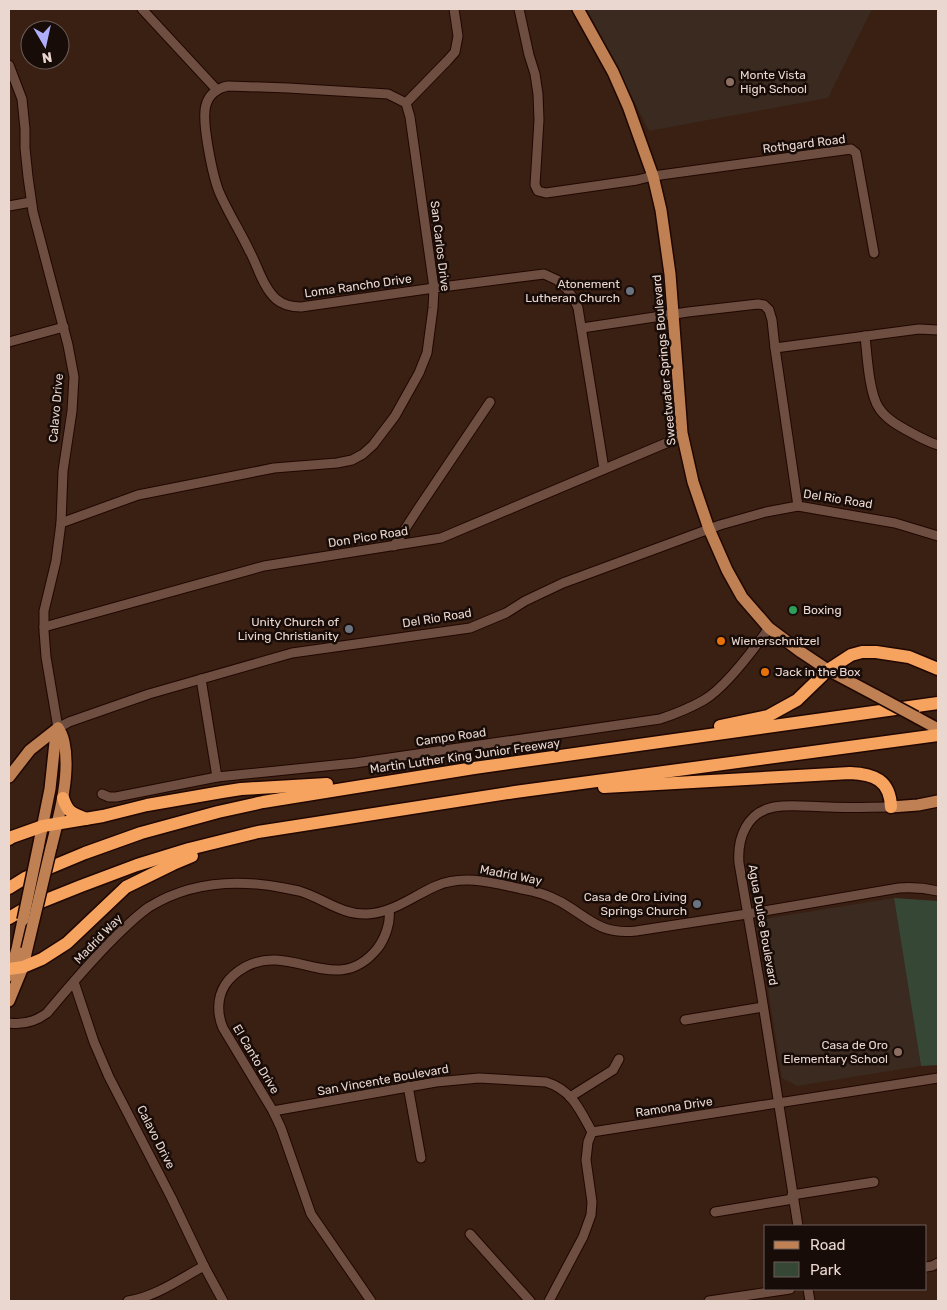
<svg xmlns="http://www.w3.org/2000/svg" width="947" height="1310" viewBox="0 0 947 1310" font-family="Rubik,sans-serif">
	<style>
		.education { fill: #3a2a1f }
		.green { fill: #374735 }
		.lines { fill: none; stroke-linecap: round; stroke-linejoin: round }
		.minor-casing { stroke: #200701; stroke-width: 11 }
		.major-casing { stroke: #200701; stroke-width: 14 }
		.highway-casing { stroke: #200701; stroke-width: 15 }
		.minor { stroke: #6d4e41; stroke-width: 9 }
		.major { stroke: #bf8154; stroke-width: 11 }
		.highway { stroke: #f6a360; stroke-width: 12 }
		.major-bridge-casing { stroke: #200701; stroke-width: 14; stroke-linecap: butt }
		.major-bridge { stroke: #bf8154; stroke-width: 11 }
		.education-dot { fill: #8d6e63; stroke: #180c08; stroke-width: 2 }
		.worship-dot { fill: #6b7280; stroke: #180c08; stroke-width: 2 }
		.leisure-dot { fill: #2e9e5b; stroke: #180c08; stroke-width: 2 }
		.food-dot { fill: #e8710a; stroke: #180c08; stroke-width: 2 }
		.labels { text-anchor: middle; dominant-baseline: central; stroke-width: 5; stroke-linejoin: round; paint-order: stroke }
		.poi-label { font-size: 12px; fill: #ead7d0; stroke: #180c08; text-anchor: start }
		.street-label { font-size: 12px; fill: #ead7d0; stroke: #180c08 }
	</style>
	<rect width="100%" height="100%" fill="#3a1f13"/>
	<g class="education">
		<polygon points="587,9 872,9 828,98 649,131 617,67"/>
		<polygon points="894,898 921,1066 797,1086 782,1078 757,920"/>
	</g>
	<polygon class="green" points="894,898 938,901 938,1065 921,1066"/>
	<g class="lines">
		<g class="minor-casing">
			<g id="minor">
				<polyline points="142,9 217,90"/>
				<polyline points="519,9 529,55 535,74 538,94 539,120 535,185 538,191 546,193 637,180 653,176 851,149 856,153 874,253"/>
				<polyline points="9,65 22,99 25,129 25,148 28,177 33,212 68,345 74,377 72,411 63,471 61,523 56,561 44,611 44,631 46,657 58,728 69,722 149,694 292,653 470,628 506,613 525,601 563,583 720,525 766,512 798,506 895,523 938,536"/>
				<polyline points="406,103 447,61 455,52 458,36 454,9"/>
				<polyline points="9,206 31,202"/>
				<polyline points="582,328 688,312 758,304 764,305 769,310 772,320 775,348 798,506"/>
				<path d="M865 336C867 354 869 394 879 408 886 419 899 426 910 432 919 437 928 442 938 445"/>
				<polyline points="9,342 64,327"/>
				<polyline points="775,348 919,329 938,330"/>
				<path d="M61 523 138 495 274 468 337 463 352 460 363 454 373 445 395 416 419 373 427 353 433 308 434 288 410 117 406 103 388 94 288 88 228 86C218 88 209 94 206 105 201 121 213 178 220 194 229 214 241 233 250 252 258 267 263 287 276 299 283 305 291 307 301 307L434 288 544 274 557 280 567 289 575 301 578 308 604 469"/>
				<polyline points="394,546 418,509 490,402"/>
				<polyline points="44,627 264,566 441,538 671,441 682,433"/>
				<polyline points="201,679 217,777"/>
				<path d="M102 794 109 797H116L217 777 355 763 660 719C675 714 690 708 704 700 726 687 754 649 769 628"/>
				<polyline points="74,982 94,1042 109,1077 171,1197 204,1266 223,1301"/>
				<polyline points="685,1020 763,1007"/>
				<path d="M9 1023C23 1025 35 1022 47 1013 68 988 89 963 112 940 124 928 136 916 149 907 191 881 238 879 284 888 289 889 294 890 299 891 323 898 341 915 367 914 393 913 413 896 436 886 464 874 494 883 522 889 535 891 548 895 561 902 589 918 600 935 636 931L747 914 899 888C912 887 925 888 938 891"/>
				<polyline points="408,1086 421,1158"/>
				<polyline points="570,1097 613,1070 619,1059"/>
				<path d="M273 1111 436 1082 479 1078 546 1082C572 1090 580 1110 592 1132"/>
				<polyline points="792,1195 874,1182"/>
				<polyline points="715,1212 793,1199"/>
				<path d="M798 1226 760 985 739 863C737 838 747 812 774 807 792 804 811 807 829 807 850 808 871 807 891 807"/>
				<polyline points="470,1234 530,1301"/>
				<polyline points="926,1267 932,1266 938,1263"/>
				<polyline points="808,1289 810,1301"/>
				<path d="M128 1301C155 1297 180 1279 204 1266"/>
				<path d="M371 1301 311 1214 281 1128 273 1111 223 1028C217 1014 217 998 225 985 230 977 238 971 245 967 292 941 336 999 377 949 385 939 391 922 389 910"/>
				<polyline points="549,1301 583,1237 591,1215 592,1202 586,1160 588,1142 592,1132 938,1078"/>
				<polyline points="709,1301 790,1289"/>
			</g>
		</g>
		<g class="major-casing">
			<g id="major">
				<polyline points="578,9 613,72 628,106 653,176 661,210 670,274 682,433 693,482 709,529 727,570 742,597 769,628 801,652 828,670 877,696"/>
				<polyline points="916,717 938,729"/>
				<polyline points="9,777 30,750 58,728"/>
				<polyline points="891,807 918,805 938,801"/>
				<polyline points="38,848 50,789 55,742 58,728"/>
				<path d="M51 848C59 817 71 774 64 742 63 737 61 732 58 728"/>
				<polyline points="9,976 17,949 23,920"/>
				<polyline points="9,1001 23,967 27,949"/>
			</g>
		</g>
		<g class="highway-casing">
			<g id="highway">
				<polyline points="720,726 768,716 797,700 828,670 851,655 862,652 876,652 909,657 938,669"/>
				<path d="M604 787 850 773C874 774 890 780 891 807"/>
				<path d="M63 798C68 813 72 813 86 819"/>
				<polyline points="9,839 12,837 43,826 103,816 147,805 222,792 241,789 327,784"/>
				<polyline points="9,888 25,878 85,853 141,833 218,812 263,802 474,768 938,703"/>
				<polyline points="9,918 26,908 81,886 137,865 189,849 258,832 515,792 938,735"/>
				<polyline points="9,969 23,967 42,959 67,943 126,887 173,864 192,856"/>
			</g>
		</g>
		<use href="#minor" class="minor"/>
		<use href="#major" class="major"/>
		<use href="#highway" class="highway"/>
		<g class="major-bridge-casing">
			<g id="major-bridge">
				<polyline points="877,696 916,717"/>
				<polyline points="23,920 38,848"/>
				<polyline points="27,949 51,848"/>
			</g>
		</g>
		<use href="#major-bridge" class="major-bridge"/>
	</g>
	<g class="education-dot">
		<circle cx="730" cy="82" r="5"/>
		<circle cx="898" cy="1052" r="5"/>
	</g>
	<g class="worship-dot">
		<circle cx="630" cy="291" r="5"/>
		<circle cx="349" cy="629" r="5"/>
		<circle cx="697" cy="904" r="5"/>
	</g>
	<circle class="leisure-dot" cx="793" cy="610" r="5"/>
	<g class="food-dot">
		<circle cx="721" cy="641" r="5"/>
		<circle cx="765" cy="672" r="5"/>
	</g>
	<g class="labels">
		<g class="poi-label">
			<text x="740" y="75">Monte Vista<tspan x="740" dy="14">High School</tspan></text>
			<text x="620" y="284" text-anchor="end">Atonement<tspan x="620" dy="14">Lutheran Church</tspan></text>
			<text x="803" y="610">Boxing</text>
			<text x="339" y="622" text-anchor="end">Unity Church of<tspan x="339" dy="14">Living Christianity</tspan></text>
			<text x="731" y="641">Wienerschnitzel</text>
			<text x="775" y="672">Jack in the Box</text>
			<text x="687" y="897" text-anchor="end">Casa de Oro Living<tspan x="687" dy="14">Springs Church</tspan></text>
			<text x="888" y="1045" text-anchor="end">Casa de Oro<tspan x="888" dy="14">Elementary School</tspan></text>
		</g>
		<g class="street-label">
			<text transform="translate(804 144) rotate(-7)">Rothgard Road</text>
			<text transform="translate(440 246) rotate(83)">San Carlos Drive</text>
			<text transform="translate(358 286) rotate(-8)">Loma Rancho Drive</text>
			<text transform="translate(664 360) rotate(-95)">Sweetwater Springs Boulevard</text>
			<text transform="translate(56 408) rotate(-85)">Calavo Drive</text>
			<text transform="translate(838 499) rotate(9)">Del Rio Road</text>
			<text transform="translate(368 537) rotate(-9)">Don Pico Road</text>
			<text transform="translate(437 618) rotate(-9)">Del Rio Road</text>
			<text transform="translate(451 737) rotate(-8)">Campo Road</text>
			<text transform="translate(465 756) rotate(-8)">Martin Luther King Junior Freeway</text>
			<text transform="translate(511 875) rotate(11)">Madrid Way</text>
			<text transform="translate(763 925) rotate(80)">Agua Dulce Boulevard</text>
			<text transform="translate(98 939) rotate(-46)">Madrid Way</text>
			<text transform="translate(256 1059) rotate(59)">El Canto Drive</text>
			<text transform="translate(383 1080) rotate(-10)">San Vincente Boulevard</text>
			<text transform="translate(674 1107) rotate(-9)">Ramona Drive</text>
			<text transform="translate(156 1137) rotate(63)">Calavo Drive</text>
		</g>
	</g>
	<rect width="947" height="1310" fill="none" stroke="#ead7d0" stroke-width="20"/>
	<rect x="764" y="1225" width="162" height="65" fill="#180c08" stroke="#6c5d58"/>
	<rect x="774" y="1241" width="25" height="8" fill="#bf8154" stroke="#6c5d58"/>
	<text x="810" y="1250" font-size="15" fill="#ead7d0">Road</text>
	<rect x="774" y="1262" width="25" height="15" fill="#374735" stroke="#6c5d58"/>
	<text x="810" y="1275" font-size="15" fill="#ead7d0">Park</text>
	<g transform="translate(45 45) rotate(171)"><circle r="24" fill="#180c08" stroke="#6c5d58"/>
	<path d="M0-4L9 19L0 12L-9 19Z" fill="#aeaefb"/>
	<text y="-8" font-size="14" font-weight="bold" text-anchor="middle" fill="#ead7d0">N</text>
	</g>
</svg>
